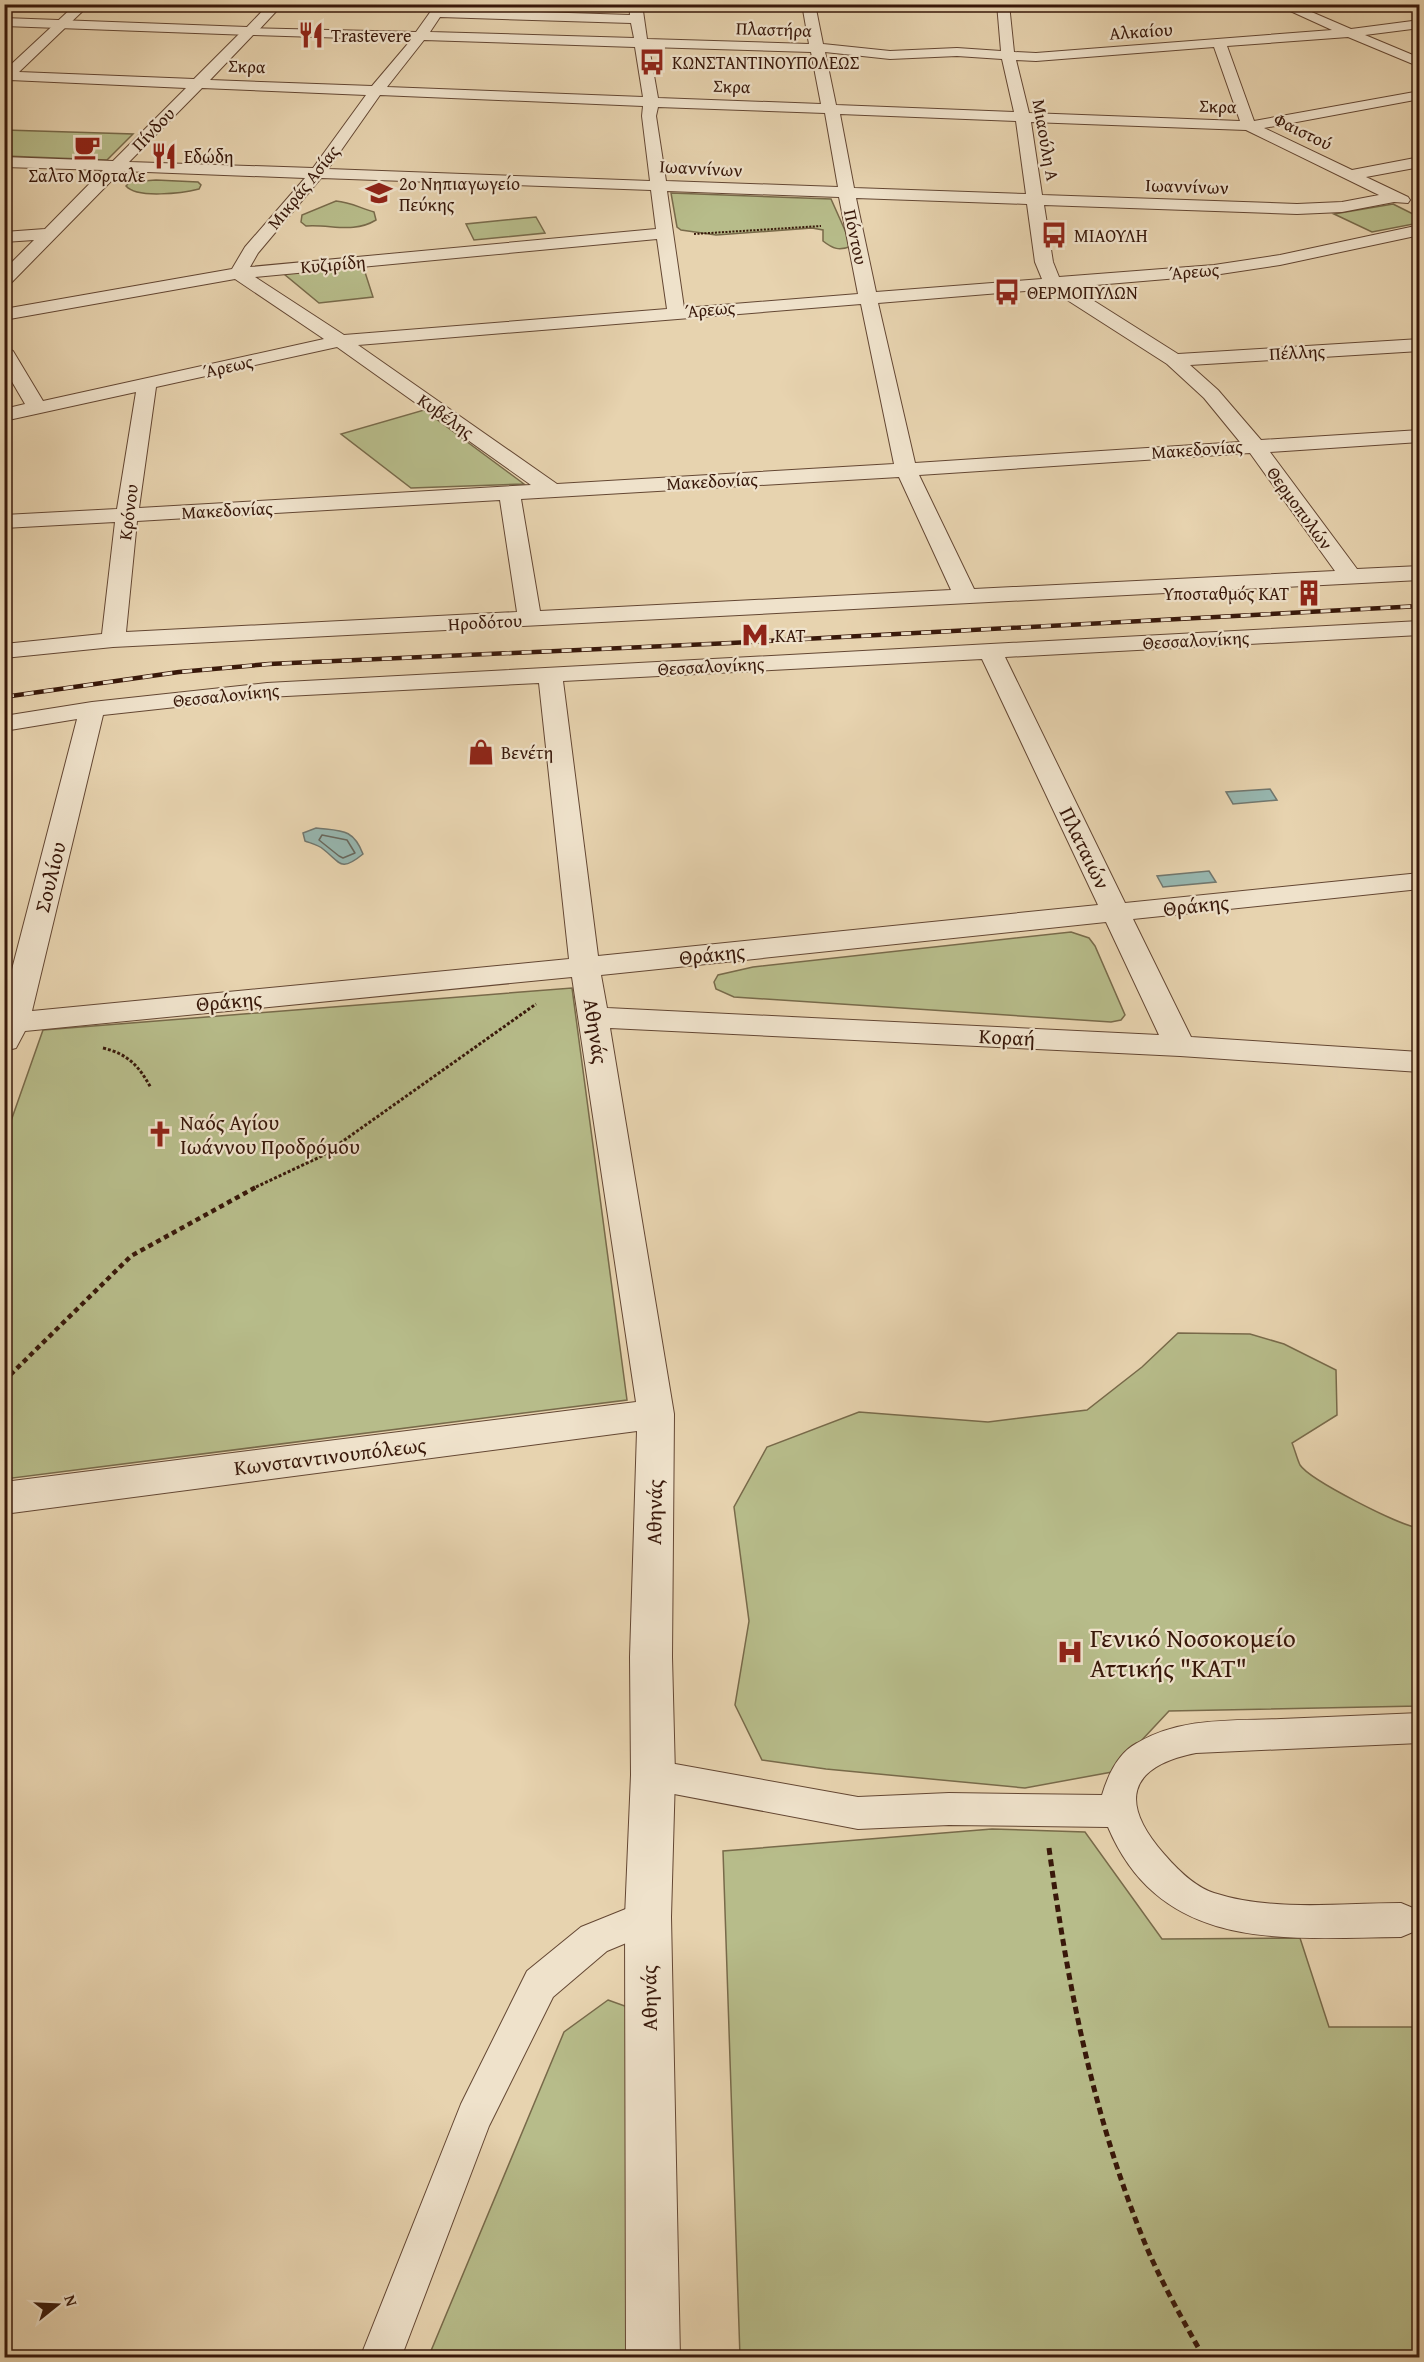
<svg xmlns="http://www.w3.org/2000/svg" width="1424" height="2362" viewBox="0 0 1424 2362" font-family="'Gentium Book Plus',serif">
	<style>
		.green { fill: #b7bc8a; stroke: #786a4a; stroke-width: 1.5 }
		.water { fill: #97b7b0; stroke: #71776e; stroke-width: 1.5 }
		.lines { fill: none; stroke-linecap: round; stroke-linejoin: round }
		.shore { stroke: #68685d; stroke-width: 1.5 }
		.service-casing { stroke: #644733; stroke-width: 2 }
		.minor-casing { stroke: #644733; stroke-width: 2 }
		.tertiary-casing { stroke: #644733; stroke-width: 2 }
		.path-far3 { stroke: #38180a; stroke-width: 2; stroke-dasharray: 2 1.5; stroke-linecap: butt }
		.path-far2 { stroke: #38180a; stroke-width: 3; stroke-dasharray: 3 2; stroke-linecap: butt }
		.path-far1 { stroke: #38180a; stroke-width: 4.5; stroke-dasharray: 5 4; stroke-linecap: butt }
		.path { stroke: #38180a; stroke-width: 5; stroke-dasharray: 7 4.5; stroke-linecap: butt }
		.service { fill: #efe2cb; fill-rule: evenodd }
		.minor { fill: #efe2cb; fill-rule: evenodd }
		.tertiary { fill: #efe2cb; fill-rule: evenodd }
		.rail-casing { stroke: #38180a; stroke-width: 4.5 }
		.rail { stroke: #efe2cb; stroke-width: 3; stroke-dasharray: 10; stroke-linecap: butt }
		.labels { text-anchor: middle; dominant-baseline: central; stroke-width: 4.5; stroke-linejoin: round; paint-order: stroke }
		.far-street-label { font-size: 18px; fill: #38180a; stroke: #efe2cb }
		.far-poi-label { font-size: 18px; fill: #38180a; stroke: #efe2cb; text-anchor: start }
		.street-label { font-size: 21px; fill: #38180a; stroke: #efe2cb }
		.poi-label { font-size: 21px; fill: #38180a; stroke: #efe2cb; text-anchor: start }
		.near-poi-label { font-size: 26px; fill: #38180a; stroke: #efe2cb; text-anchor: start }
	</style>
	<rect width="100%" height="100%" fill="#e7d3af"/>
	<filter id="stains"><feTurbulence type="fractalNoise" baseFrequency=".00333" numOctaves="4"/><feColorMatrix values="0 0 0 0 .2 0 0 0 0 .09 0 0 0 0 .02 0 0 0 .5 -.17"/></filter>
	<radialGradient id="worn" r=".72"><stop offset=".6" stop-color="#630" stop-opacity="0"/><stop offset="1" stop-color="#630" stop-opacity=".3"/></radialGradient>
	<g class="green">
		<polygon points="5,130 133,134 107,160 5,156"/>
		<path d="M156 180 198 182 201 185 199 189C183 193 137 199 126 186L130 182Z"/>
		<path d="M671 193 831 199 852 246C839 251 833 249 823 241V230L812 228 716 235 681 230 677 227Z"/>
		<path d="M336 201C350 202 360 208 374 212L376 220C353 234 331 224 306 226L301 222 302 215Z"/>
		<polygon points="1393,204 1419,217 1419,223 1372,232 1334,214"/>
		<polygon points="536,217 545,233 474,240 466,224"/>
		<polygon points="363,266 373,297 319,303 284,274"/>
		<polygon points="424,410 524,484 411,488 341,434"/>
		<polygon points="1071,932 1089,938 1095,946 1125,1015 1121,1020 1111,1022 734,997 716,989 714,982 718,975 753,967"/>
		<polygon points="572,988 627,1400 5,1479 5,1138 43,1030"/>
		<path d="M1178 1333 1250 1334 1284 1344 1336 1370 1337 1415 1292 1443C1295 1450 1297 1459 1300 1465 1310 1480 1400 1526 1419 1528V1706L1169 1711 1112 1772 1025 1788 826 1769 762 1760 735 1705 749 1621 734 1507 767 1447 859 1412 988 1422 1087 1410 1142 1367Z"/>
		<polygon points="992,1829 1085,1832 1162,1939 1300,1938 1329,2027 1419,2027 1419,2357 740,2357 723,1851"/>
		<polygon points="608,2000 636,2010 635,2357 428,2358 564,2032"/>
	</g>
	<g class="water">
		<polygon points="1270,789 1277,800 1233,804 1226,792"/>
		<path d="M316 828C341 831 353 828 363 854 340 873 340 862 323 849 319 845 310 843 305 841L303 833Z"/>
		<polygon points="1209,871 1216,882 1163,887 1157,876"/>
	</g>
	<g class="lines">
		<polygon class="shore" points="322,835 347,840 355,853 343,858 339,856 319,840"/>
		<g class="service-casing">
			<g id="service">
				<path d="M1420 1713V1743L1196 1753C1126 1767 1120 1804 1164 1854 1177 1869 1195 1887 1214 1893 1273 1912 1341 1903 1401 1903L1413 1908 1419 1920 1413 1932 1401 1937C1286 1938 1162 1954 1108 1827L949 1825 858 1829 653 1790 641 1786 636 1775 641 1764 653 1760 858 1797 949 1793 1102 1795C1108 1775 1118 1753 1137 1743 1181 1717 1233 1721 1281 1719 1327 1717 1373 1715 1420 1713Z"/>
				<polygon points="648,1900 660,1905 666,1917 660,1929 607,1951 553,1997 489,2126 401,2358 360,2358 461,2104 527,1971 581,1927"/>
			</g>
		</g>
		<g class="minor-casing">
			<g id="minor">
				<path d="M76 4H90L19 72 194 79 245 28 416 32 431 11 345 8 339 4H449L447 9 630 15 629 4H642L647 39 809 44 802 4H815L823 44 890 51 957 48 1001 51 997 4H1009L1014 52 1036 53 1332 30 1275 4H1293L1351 29 1420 20V28L1365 35 1420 58V67L1348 37 1227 46 1254 121 1420 91V99L1264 128 1352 170 1420 157V167L1366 177 1408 197 1410 200 1408 203 1394 202 1342 212 1297 214 1044 205 1053 262 1059 277 1214 265 1280 255 1420 225V235L1280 265 1214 275 1072 287 1178 354 1420 339V351L1190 365 1218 390 1261 440 1420 430V442L1270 452 1357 569 1420 566V580L113 647 4 658V644L102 634 115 522 4 528V515L117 509 136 392 4 421V409L25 404 4 368V345L13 351 43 401 324 339 235 279 4 320V309L232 269 245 247 305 178 121 171 10 284 4 285V270L34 240 4 242V232L45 229 103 170 4 167V157L113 161 186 88 10 80 4 83V71ZM440 17 631 23 634 38 430 32ZM253 35 411 40 372 86 210 80ZM424 40 635 47 643 97 387 87ZM649 47 811 52 821 104 658 98ZM1214 47 1240 121 1029 113 1016 60 1036 61ZM825 52 890 59 957 56 1002 59 1014 112 836 105ZM202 88 366 95 313 168 129 162ZM380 95 643 106 642 116 650 181 328 169ZM658 107 825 113 838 187 666 181 656 116ZM840 114 1016 121 1026 194 854 188ZM1031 122 1246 130 1379 195 1342 202 1297 204 1042 195ZM321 178 651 190 656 229 250 267 258 253ZM667 191 839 197 858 294 684 308ZM856 198 1027 204 1035 262 1042 279 876 292ZM657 239 667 309 344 335 255 277ZM1050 289 1167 364 1204 398 1240 442 915 463 878 303ZM861 304 894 464 557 484 358 345ZM337 347 531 485 139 508 156 387ZM1250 453 1335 571 974 589 919 475ZM899 477 951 590 540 611 521 499ZM500 500 517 612 126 632 137 521Z"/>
				<path d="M1420 621V635L1005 657 1125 903 1420 873V889L1133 919 1191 1037 1420 1052V1072L1180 1056 610 1028 674 1414 672 1657 675 1775 671 1917 680 2358H626L625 1917 631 1775 630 1657 637 1431 4 1514V1482L636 1402 572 977 25 1031 16 1048 4 1051V1000L77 719 4 731V716L92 702 267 683ZM982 659 1098 905 598 956 563 681ZM539 683 569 959 32 1011 103 715 267 697ZM1106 922 1159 1035 607 1008 601 975Z"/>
			</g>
		</g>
		<g class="tertiary-casing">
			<polygon id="tertiary" points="269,4 283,4 255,34 250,35 4,26 4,18 247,27"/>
		</g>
		<polyline class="path-far3" points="694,234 821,226"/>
		<g class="path-far2">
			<path d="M103 1048C128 1054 139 1066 151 1088"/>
			<polyline points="256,1187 322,1156 536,1004"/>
		</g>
		<polyline class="path-far1" points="4,1381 131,1256 258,1186"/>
		<path class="path" d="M1049 1848C1067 1981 1092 2111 1142 2236 1159 2279 1182 2318 1204 2358"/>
		<use href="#service" class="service"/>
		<use href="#minor" class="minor"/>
		<use href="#tertiary" class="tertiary"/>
		<g class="rail-casing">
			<polyline id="rail" points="4,697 179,672 269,664 731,643 1420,606"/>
		</g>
		<use href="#rail" class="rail"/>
	</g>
	<defs>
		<g id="restaurant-bare" transform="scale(2.07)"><path d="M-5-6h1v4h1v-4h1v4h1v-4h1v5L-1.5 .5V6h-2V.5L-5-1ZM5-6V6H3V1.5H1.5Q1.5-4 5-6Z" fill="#8f2418" stroke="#efe2cb" stroke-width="2.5" paint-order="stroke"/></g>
		<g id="bus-bare" transform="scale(2.07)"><path d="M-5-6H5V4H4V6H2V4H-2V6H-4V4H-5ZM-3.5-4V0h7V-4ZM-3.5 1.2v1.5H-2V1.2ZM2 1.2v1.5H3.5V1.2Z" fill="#8f2418" stroke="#efe2cb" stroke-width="2.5" paint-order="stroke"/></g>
		<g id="cafe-bare" transform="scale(2.07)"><path d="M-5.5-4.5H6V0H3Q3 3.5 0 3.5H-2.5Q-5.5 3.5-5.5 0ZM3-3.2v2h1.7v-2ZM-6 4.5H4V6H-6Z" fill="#8f2418" stroke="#efe2cb" stroke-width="2.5" paint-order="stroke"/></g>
		<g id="school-bare" transform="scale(2.07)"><path d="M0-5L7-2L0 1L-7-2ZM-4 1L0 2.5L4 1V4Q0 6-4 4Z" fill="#8f2418" stroke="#efe2cb" stroke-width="2.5" paint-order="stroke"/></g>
		<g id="building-bare" transform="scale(2.07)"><path d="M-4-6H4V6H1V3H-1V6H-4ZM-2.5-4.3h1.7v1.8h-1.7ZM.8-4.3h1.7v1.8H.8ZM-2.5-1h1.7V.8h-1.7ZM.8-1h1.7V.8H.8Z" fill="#8f2418" stroke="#efe2cb" stroke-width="2.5" paint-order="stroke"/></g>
		<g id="metro-bare" transform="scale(2.07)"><path d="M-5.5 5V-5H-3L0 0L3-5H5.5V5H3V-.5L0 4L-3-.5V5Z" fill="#8f2418" stroke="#efe2cb" stroke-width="2.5" paint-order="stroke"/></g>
		<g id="shop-bare" transform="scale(2.07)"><path d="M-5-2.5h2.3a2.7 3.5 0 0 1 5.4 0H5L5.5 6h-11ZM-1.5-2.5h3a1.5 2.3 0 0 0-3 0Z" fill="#8f2418" stroke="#efe2cb" stroke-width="2.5" paint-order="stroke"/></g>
		<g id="church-bare" transform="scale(2.07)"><path d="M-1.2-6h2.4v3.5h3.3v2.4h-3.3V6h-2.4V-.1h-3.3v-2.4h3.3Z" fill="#8f2418" stroke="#efe2cb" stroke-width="2.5" paint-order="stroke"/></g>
		<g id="hospital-bare" transform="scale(2.07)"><path d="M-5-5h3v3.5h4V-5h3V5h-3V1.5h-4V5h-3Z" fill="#8f2418" stroke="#efe2cb" stroke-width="2.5" paint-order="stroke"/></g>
	</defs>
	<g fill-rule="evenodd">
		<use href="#restaurant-bare" x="311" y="35"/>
		<use href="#bus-bare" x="652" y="62"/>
		<use href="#cafe-bare" x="87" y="147"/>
		<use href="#restaurant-bare" x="164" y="156"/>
		<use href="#school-bare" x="379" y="193"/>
		<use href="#bus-bare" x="1054" y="235"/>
		<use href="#bus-bare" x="1007" y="292"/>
		<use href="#building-bare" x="1309" y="593"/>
		<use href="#metro-bare" x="755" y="635"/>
		<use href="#shop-bare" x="481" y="752"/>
		<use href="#church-bare" x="160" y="1134"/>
		<use href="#hospital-bare" x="1070" y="1652"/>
	</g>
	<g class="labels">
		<g class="far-street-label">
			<text transform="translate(774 29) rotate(2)">Πλαστήρα</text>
			<text transform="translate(1141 31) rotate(-4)">Αλκαίου</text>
			<text transform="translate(247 66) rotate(2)">Σκρα</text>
			<text transform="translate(732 86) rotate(2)">Σκρα</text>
			<text transform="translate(1218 106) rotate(2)">Σκρα</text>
			<text transform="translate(153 129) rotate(-46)">Πίνδου</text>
			<text transform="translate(1303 131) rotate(26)">Φαιστού</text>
			<text transform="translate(1046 140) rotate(80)">Μιαούλη Α</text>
			<text transform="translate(701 168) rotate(3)">Ιωαννίνων</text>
			<text transform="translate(1187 186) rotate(2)">Ιωαννίνων</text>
			<text transform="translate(303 187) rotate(-51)">Μικράς Ασίας</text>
			<text transform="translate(856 237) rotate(78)">Πόντου</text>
			<text transform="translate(333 264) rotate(-5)">Κυζιρίδη</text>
			<text transform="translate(1194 271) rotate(-5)">Άρεως</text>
			<text transform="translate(710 309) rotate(-5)">Άρεως</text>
			<text transform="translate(1297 352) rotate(-3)">Πέλλης</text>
			<text transform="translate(228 366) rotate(-13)">Άρεως</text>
			<text transform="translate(446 416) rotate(35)">Κυβέλης</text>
			<text transform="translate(1197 449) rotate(-4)">Μακεδονίας</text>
			<text transform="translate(712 481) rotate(-3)">Μακεδονίας</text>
			<text transform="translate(1300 508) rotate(54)">Θερμοπυλών</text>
			<text transform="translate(227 510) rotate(-3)">Μακεδονίας</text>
			<text transform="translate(128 512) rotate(-83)">Κρόνου</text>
			<text transform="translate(485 622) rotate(-3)">Ηροδότου</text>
			<text transform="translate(1196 640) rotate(-3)">Θεσσαλονίκης</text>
			<text transform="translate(711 666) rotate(-3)">Θεσσαλονίκης</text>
			<text transform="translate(226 695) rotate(-6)">Θεσσαλονίκης</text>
		</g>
		<g class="far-poi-label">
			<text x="331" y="35">Trastevere</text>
			<text x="672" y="62">ΚΩΝΣΤΑΝΤΙΝΟΥΠΟΛΕΩΣ</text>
			<text x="184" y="156">Εδώδη</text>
			<text x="87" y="175" text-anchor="middle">Σαλτο Μορταλε</text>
			<text x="399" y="183">2ο Νηπιαγωγείο<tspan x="399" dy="21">Πεύκης</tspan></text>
			<text x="1074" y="235">ΜΙΑΟΥΛΗ</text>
			<text x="1027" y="292">ΘΕΡΜΟΠΥΛΩΝ</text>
			<text x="1289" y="593" text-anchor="end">Υποσταθμός ΚΑΤ</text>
			<text x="775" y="635">ΚΑΤ</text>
			<text x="501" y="752">Βενέτη</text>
		</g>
		<g class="street-label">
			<text transform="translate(1085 848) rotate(64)">Πλαταιών</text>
			<text transform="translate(50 877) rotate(-76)">Σουλίου</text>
			<text transform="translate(1196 905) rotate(-6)">Θράκης</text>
			<text transform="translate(712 954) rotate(-6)">Θράκης</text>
			<text transform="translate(229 1001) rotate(-5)">Θράκης</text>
			<text transform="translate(596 1031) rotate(81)">Αθηνάς</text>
			<text transform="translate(1007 1037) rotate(3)">Κοραή</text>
			<text transform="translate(330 1456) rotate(-7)">Κωνσταντινουπόλεως</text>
			<text transform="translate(654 1512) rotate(-89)">Αθηνάς</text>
			<text transform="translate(649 1998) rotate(-91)">Αθηνάς</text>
		</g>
		<g class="poi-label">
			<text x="180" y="1122">Ναός Αγίου<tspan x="180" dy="24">Ιωάννου Προδρόμου</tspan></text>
		</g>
		<g class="near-poi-label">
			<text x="1090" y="1637">Γενικό Νοσοκομείο<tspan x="1090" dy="30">Αττικής "ΚΑΤ"</tspan></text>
		</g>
	</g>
	<rect width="1424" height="2362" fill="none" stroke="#e7d3af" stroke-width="24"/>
	<rect x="6" y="6" width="1412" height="2350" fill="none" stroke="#38180a" stroke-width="3"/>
	<rect x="12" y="12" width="1400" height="2338" fill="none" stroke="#38180a" stroke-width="1.5"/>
	<g transform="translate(57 2305) rotate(72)" stroke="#efe2cb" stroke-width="4.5" paint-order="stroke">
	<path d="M0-4.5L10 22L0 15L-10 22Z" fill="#38180a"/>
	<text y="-9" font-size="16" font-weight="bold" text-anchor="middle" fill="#38180a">N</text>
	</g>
	<rect width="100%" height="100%" filter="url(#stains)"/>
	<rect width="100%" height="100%" fill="url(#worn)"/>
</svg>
